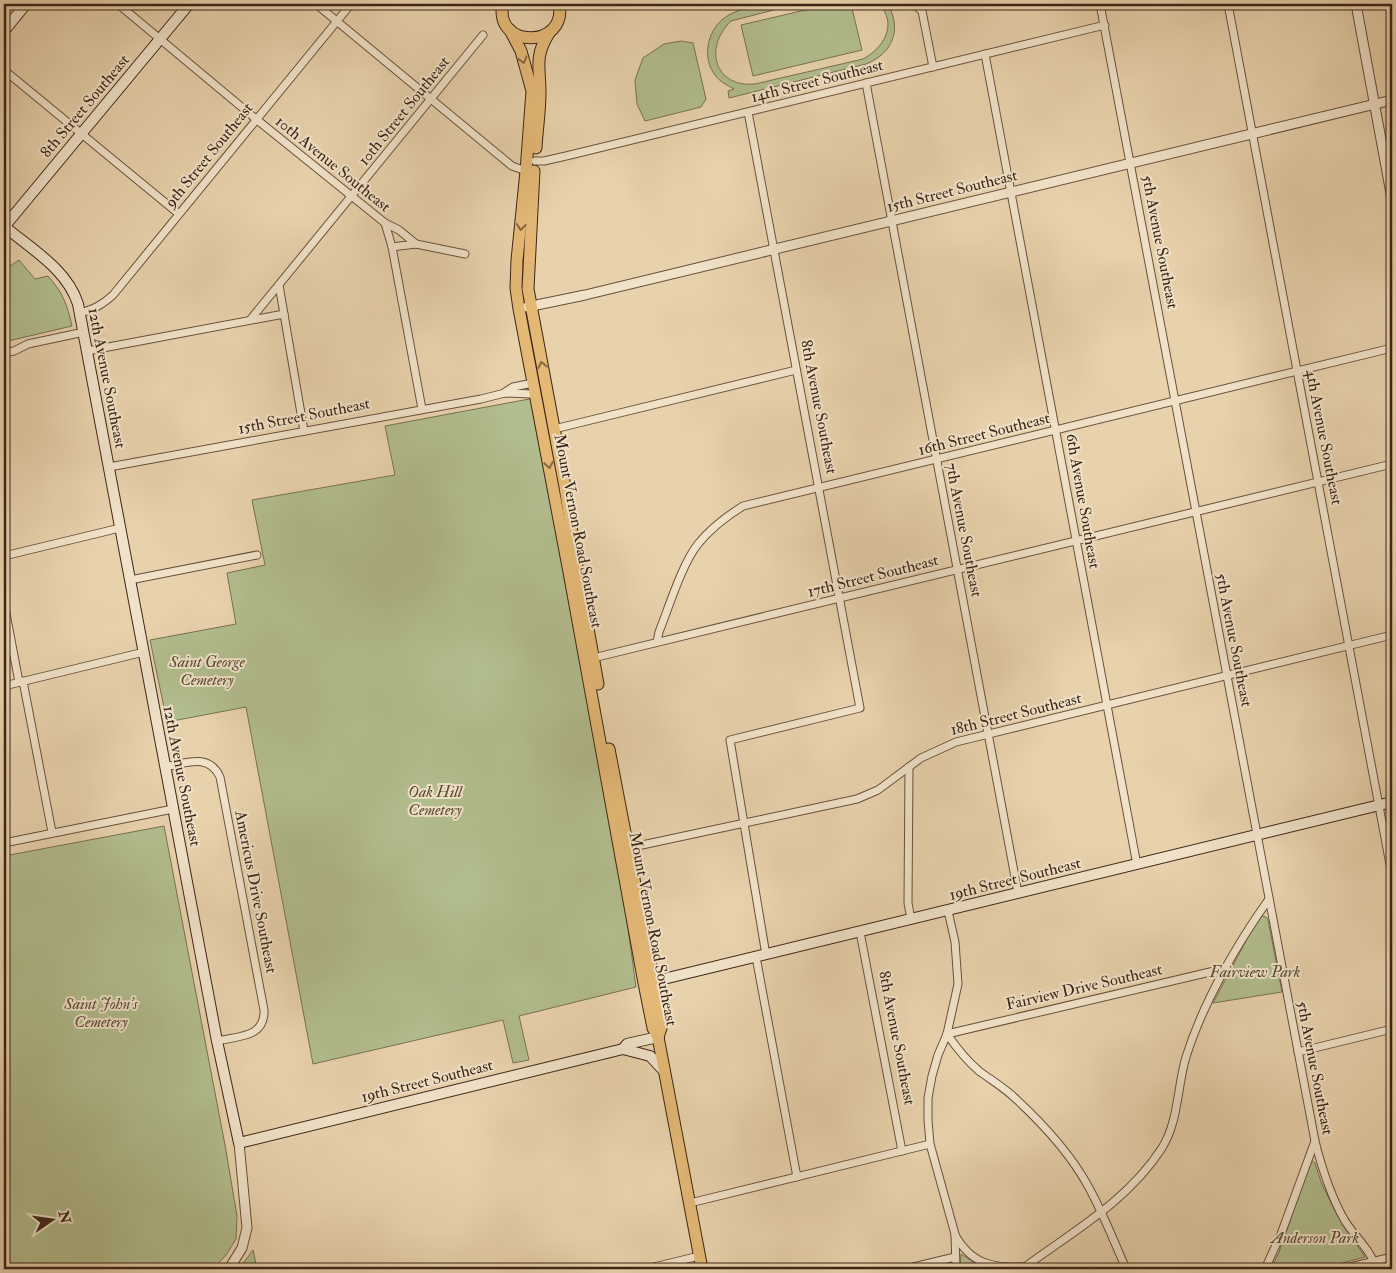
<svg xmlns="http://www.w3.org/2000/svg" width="1396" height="1273" viewBox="0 0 1396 1273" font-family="'IM FELL Double Pica',serif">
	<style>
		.green { fill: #b2bd8d; stroke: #787152 }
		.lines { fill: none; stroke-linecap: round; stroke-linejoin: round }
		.minor-casing { stroke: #68503c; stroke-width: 9 }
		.tertiary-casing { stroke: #68503c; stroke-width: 11 }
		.secondary-casing { stroke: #3d2517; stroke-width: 12 }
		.primary-casing { stroke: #3d2517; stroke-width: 13 }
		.minor { stroke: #f0e2c9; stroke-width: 7 }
		.tertiary { stroke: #f0e2c9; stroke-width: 9 }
		.secondary { stroke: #f0e2c9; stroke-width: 10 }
		.primary { stroke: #e4b976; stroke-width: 11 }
		.oneway { stroke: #886842 }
		.labels { text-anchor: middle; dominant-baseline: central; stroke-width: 4; stroke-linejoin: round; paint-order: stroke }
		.street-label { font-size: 16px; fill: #3d2517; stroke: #f0e2c9 }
		.park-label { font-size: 16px; font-style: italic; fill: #5a4b34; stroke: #f0e2c9 }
	</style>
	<rect width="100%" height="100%" fill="#e8d2ac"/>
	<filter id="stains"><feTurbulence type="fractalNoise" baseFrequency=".004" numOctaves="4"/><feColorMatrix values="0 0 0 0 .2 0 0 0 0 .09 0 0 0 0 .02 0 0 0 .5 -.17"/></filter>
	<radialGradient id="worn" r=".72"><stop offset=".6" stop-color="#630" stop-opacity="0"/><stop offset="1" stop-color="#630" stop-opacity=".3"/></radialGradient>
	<g class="green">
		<path d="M767 4H797L731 21C703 48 715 88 755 84L863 59C884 48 898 24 879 4H888C902 30 893 53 866 64L729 98 728 91 734 89C727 85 720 82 715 75 702 58 707 32 723 19 735 9 753 7 767 4Z"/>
		<polygon points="831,4 851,4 862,50 753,76 741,25"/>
		<polygon points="681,41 693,43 706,99 701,107 645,121 637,104 635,80 643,58 664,44"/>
		<path d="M19 260 35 279 48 276C63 293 67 304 72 326L4 342V270Z"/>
		<polygon points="529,399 532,401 623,891 636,987 519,1016 529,1060 513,1063 503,1020 313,1064 246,707 167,722 150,640 236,624 227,573 265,565 252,500 395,475 385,426"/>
		<polygon points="164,826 225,1145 237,1216 236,1239 226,1255 213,1269 4,1269 4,856"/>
		<polygon points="1262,916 1266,917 1268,920 1282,992 1213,1003 1256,922"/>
		<polygon points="1312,1161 1315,1163 1321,1182 1337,1215 1365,1257 1320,1269 1271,1269 1279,1252 1310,1162"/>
		<polygon points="253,1250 257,1269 239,1269"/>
		<polygon points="961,1254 978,1265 994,1269 960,1269"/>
	</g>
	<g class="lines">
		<g class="minor-casing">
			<g id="minor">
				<polyline points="118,4 256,119 385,223 392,247 422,409"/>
				<polyline points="316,4 512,166 526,171"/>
				<polyline points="914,4 922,11 933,67"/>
				<path d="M1100 4 1315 1141C1322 1169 1330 1195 1345 1221 1355 1237 1372 1251 1376 1269"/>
				<polyline points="1228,4 1392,875"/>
				<polyline points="985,54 1137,865"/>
				<polyline points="4,70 179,214"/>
				<polyline points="866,83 1018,893"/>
				<polyline points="748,112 860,708 730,740 766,955"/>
				<polyline points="535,161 544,161 566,156 1105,25"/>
				<polyline points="385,223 399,230 416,244"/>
				<polyline points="392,247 416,244 465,254"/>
				<polyline points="279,285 304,431"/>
				<path d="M80 313C94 309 102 305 113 295L351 4"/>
				<polyline points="250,320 483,35"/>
				<polyline points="87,351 284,314"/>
				<polyline points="4,353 14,351 28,344 84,332"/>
				<polyline points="505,392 513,387 533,383"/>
				<polyline points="554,429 796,370"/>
				<polyline points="109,467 481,399 505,393 531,394 535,396"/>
				<polyline points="4,556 120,528"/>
				<polyline points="130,580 257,555"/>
				<polyline points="4,603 19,682"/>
				<path d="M657 642 659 632C669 607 682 564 698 544 710 529 727 516 743 506L1392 348"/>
				<polyline points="593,658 1392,464"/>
				<polyline points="23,681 52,832"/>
				<polyline points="4,686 144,652"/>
				<path d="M165 767C187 763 209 753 220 777L264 1010C265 1038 238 1036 217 1041"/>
				<polyline points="909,767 908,903 911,919"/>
				<polyline points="4,843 173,809"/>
				<polyline points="628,848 857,799 878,790 921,758 956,742 1392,635"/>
				<polyline points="948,911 955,942 958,984 947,1034 938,1055 932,1076 928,1098 928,1120 930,1144 955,1234 956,1269"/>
				<polyline points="860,932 902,1151"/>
				<polyline points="756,957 797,1177"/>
				<polyline points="1298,1052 1392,1029"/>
				<polyline points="690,1203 930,1144"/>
				<path d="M955 1235C972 1265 993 1268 1025 1267"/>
				<polyline points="646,1269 699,1256"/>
				<polyline points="905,1269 955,1257"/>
				<path d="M1022 1269C1072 1232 1127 1202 1162 1148 1179 1120 1177 1087 1186 1057 1203 1003 1236 945 1269 899"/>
				<path d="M1126 1269C1114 1241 1103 1213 1088 1186 1070 1153 1043 1124 1016 1099 1005 1088 991 1080 979 1071 966 1060 956 1047 947 1034L1227 968"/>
				<polyline points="1265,1269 1281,1234 1315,1141"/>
				<polyline points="1342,1269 1392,1257"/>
			</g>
		</g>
		<g class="tertiary-casing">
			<g id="tertiary">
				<polyline points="1356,4 1392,199"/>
				<polyline points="527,307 585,295 1392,100"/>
				<polyline points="229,1269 242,1248 247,1228 239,1143"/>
			</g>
		</g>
		<g class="secondary-casing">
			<g id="secondary">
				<polyline points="4,31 26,4"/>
				<path d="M4 226C31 249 67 269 78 304L217 1041 239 1143 623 1049 650 1056 664 1071"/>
				<polyline points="4,227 189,4"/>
				<polyline points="647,983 1392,802"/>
				<polyline points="623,1049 627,1044 658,1037"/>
			</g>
		</g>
		<g class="primary-casing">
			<g id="primary">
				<path d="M503 4C493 49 568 49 559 4"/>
				<polyline points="510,30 521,51 532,91 526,171 517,260 516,288 519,309 569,572 644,983 653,1028 658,1037 702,1269"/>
				<path d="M536 148C537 130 540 111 540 93 540 67 534 57 549 33"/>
				<polyline points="534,171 528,289 565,487 578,573 598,684"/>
				<polyline points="609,749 662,1025 658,1037"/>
			</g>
		</g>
		<use href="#minor" class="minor"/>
		<use href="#tertiary" class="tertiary"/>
		<use href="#secondary" class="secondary"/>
		<use href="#primary" class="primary"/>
	</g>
	<defs><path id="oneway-chevron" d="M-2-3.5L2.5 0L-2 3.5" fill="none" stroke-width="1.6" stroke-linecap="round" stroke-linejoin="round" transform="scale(1.25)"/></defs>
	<g class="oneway">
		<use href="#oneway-chevron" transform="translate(523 60) rotate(73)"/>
		<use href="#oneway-chevron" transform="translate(521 227) rotate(96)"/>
		<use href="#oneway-chevron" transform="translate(542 365) rotate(-101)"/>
		<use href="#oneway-chevron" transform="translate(549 465) rotate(80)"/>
	</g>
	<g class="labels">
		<g class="street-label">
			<text transform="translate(817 81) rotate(-14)">14th Street Southeast</text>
			<text transform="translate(85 106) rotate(-50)">8th Street Southeast</text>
			<text transform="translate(404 111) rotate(-51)">10th Street Southeast</text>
			<text transform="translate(209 155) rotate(-51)">9th Street Southeast</text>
			<text transform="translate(333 164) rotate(39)">10th Avenue Southeast</text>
			<text transform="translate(952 191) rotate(-14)">15th Street Southeast</text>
			<text transform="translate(1160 242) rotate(79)">5th Avenue Southeast</text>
			<text transform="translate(107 378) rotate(79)">12th Avenue Southeast</text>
			<text transform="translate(819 407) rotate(79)">8th Avenue Southeast</text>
			<text transform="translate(304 416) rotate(-11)">15th Street Southeast</text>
			<text transform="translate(984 434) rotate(-14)">16th Street Southeast</text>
			<text transform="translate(1324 437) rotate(79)">4th Avenue Southeast</text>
			<text transform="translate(1083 501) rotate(80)">6th Avenue Southeast</text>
			<text transform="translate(964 530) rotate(79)">7th Avenue Southeast</text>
			<text transform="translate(578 531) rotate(79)">Mount Vernon Road Southeast</text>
			<text transform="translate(873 576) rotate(-14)">17th Street Southeast</text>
			<text transform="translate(1234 640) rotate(79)">5th Avenue Southeast</text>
			<text transform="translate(1016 714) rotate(-14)">18th Street Southeast</text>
			<text transform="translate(182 776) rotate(79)">12th Avenue Southeast</text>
			<text transform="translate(1015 879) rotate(-14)">19th Street Southeast</text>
			<text transform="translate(256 892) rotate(79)">Americus Drive Southeast</text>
			<text transform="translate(653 929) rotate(79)">Mount Vernon Road Southeast</text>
			<text transform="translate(1084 987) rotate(-13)">Fairview Drive Southeast</text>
			<text transform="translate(897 1038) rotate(79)">8th Avenue Southeast</text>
			<text transform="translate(1315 1068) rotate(79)">5th Avenue Southeast</text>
			<text transform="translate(427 1081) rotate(-14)">19th Street Southeast</text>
		</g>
		<g class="park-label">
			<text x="207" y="662">Saint George<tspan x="207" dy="18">Cemetery</tspan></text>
			<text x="435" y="792">Oak Hill<tspan x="435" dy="18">Cemetery</tspan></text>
			<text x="1255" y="972">Fairview Park</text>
			<text x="101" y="1004">Saint John's<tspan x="101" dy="18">Cemetery</tspan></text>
			<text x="1315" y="1238">Anderson Park</text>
		</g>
	</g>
	<rect width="1396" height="1273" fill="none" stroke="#e8d2ac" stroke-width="20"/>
	<rect x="5" y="5" width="1386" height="1263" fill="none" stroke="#3d2517" stroke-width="2.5"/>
	<rect x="10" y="10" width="1376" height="1253" fill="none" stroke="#3d2517"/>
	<g transform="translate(52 1220) rotate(77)" stroke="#f0e2c9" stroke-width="4" paint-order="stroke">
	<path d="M0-4L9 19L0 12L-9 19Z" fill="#3d2517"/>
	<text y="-8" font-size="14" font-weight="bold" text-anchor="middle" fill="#3d2517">N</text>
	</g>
	<rect width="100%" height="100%" filter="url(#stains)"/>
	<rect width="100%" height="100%" fill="url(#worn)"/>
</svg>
